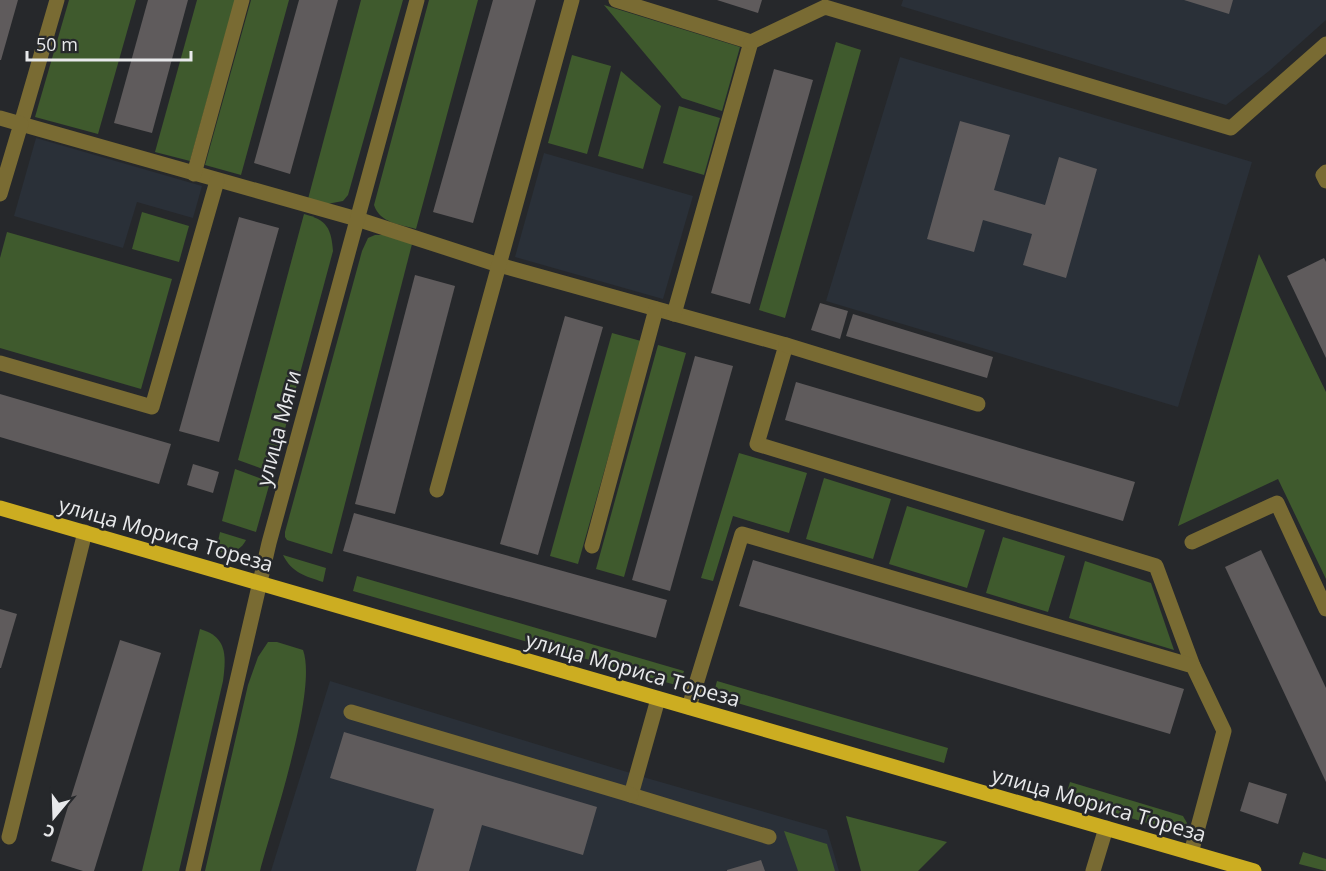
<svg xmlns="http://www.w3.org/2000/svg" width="1326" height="871" viewBox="0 0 1326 871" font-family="'Open Sans',sans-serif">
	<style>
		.built { fill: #2a3038 }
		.green { fill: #3f5a2d }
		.building { fill: #5f5b5c }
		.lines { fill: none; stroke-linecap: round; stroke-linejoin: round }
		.minor { stroke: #796b33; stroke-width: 15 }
		.major { stroke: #ccad21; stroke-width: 15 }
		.labels { text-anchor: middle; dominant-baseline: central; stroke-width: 5; stroke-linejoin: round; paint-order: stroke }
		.street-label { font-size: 21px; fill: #e8e9eb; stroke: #26282b }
	</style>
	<rect width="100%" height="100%" fill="#26282b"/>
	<g class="built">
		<polygon points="903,0 1326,0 1326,20 1269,71 1226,105 901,6"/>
		<polygon points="900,57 1252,162 1178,407 826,301"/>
		<polygon points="36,138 202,186 193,218 137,202 123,248 14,216"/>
		<polygon points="544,153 693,196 663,299 515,257"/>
		<polygon points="330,681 650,779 827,830 839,871 271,871"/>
	</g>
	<g class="green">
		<polygon points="69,0 136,0 98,134 35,117"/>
		<polygon points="197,0 235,0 190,161 155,152"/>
		<polygon points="251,0 289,0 241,175 205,165"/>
		<polygon points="361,0 403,0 348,195 343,201 327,204 308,199"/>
		<path d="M429 0H478L416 229C399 224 380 223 374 205Z"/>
		<polygon points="604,5 740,47 722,111 682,98"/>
		<polygon points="836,42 861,50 785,318 759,310"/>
		<polygon points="572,55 611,66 587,154 548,143"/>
		<polygon points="621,71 661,106 643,169 598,156"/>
		<polygon points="679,106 720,118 704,175 663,163"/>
		<polygon points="142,212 189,226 179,262 132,249"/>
		<path d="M304 214C327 220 331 228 333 251L275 466 272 470 268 471 238 460Z"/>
		<polygon points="7,232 172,279 141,389 0,348 0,258"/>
		<polygon points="375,235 384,235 412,244 332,554 287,540 285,537 285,532 362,251 368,238"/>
		<polygon points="1259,254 1326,392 1326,579 1278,479 1178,526"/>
		<polygon points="612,333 641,341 578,564 550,556"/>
		<polygon points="658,345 686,353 624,577 596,569"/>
		<polygon points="739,453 807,473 789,533 733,516 713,581 701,578"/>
		<polygon points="235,469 270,482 256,532 222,521"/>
		<polygon points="824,478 891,499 873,559 806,539"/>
		<polygon points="907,506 985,530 967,588 889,564"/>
		<path d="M220 532 246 540C240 552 228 555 216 551Z"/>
		<polygon points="1003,537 1065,556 1048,612 986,593"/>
		<path d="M283 555 326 568 323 582C305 576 292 573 283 555Z"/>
		<polygon points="1085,561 1151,583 1174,650 1069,618"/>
		<polygon points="357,576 684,671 679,686 353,591"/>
		<path d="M200 629C228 637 226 657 223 681L179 871H142Z"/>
		<path d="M268 642H277L303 650C318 691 272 825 260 871H205L248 685 258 657Z"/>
		<polygon points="717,681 948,748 944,763 713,696"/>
		<polygon points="1070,782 1183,816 1187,823 1185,829 1177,832 1065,798"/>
		<polygon points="846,816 947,842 918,871 861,871"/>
		<polygon points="784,831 827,844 835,871 798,871"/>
		<polygon points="1303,852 1326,859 1326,871 1299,864"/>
	</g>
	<g class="building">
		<polygon points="0,0 18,0 1,60 0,60"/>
		<polygon points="148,0 188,0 152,133 114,123"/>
		<polygon points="299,0 338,0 290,174 254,163"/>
		<polygon points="493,0 536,0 473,223 433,212"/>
		<polygon points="717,0 762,0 758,13"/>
		<polygon points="1184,0 1233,0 1229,14"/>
		<polygon points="774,69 813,80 750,304 711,293"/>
		<polygon points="960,121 1010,135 994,190 1045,205 1059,157 1097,169 1066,278 1023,265 1032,234 983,220 974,252 927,239"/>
		<polygon points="239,217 279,228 219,442 179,431"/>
		<polygon points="1324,258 1326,262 1326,358 1287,276"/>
		<polygon points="415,275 455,286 395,514 355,504"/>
		<polygon points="820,303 848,311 840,339 811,330"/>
		<polygon points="853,314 993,357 987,378 846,336"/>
		<polygon points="565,316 603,327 538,555 500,544"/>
		<polygon points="695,356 733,366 670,591 632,580"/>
		<polygon points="796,382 1135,482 1123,521 785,420"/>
		<polygon points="0,394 171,444 159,484 0,437"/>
		<polygon points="193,464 219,472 213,493 187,485"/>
		<polygon points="354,513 667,600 656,638 343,551"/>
		<polygon points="1261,550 1326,688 1326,782 1225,567"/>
		<polygon points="753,560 1184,689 1170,734 739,606"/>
		<polygon points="0,609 17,614 1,668 0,668"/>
		<polygon points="120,640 161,653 94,871 83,871 51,861"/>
		<polygon points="344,732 597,807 583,855 482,825 469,871 416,871 434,809 330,778"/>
		<polygon points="1249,782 1287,794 1278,824 1240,811"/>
		<polygon points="761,860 765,871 727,871 727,870"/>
	</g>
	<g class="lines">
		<g class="minor">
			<polyline points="57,0 21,124 357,219 499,265 786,345 757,444 1156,566 1193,666"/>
			<polyline points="616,0 751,42 674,314"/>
			<polyline points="751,42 825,7 1231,128 1326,44"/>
			<polyline points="0,118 21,124 0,194"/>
			<polyline points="1326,172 1323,175 1326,181"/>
			<polyline points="194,174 242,0"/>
			<polyline points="786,345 978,404"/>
			<polyline points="0,363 152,407 217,181"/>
			<polyline points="437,490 572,0"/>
			<polyline points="1192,542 1277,503 1326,609"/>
			<polyline points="592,546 656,309"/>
			<polyline points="658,699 631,795 769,837"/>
			<polyline points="689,707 742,534 1193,666 1224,731 1191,853"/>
			<polyline points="351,712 631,795"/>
			<polyline points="9,837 85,532"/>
			<polyline points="193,871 269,543 417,0"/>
			<polyline points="1093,871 1106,828"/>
		</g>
		<polyline class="major" points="0,508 1254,871"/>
	</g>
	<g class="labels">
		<g class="street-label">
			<text transform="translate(278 428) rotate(-75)">улица Мяги</text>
			<text transform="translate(166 534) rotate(16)">улица Мориса Тореза</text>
			<text transform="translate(633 669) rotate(16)">улица Мориса Тореза</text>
			<text transform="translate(1099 804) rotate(16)">улица Мориса Тореза</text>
		</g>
	</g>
	<g transform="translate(54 817) rotate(199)" stroke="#26282b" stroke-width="4.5" paint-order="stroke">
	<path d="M0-4.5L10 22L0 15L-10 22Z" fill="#e8e9eb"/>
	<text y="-9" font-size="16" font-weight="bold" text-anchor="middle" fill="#e8e9eb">С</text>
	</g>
	<path d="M27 51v9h164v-9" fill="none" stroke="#e8e9eb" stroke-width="3"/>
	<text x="36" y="51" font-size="18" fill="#e8e9eb" stroke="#26282b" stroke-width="4.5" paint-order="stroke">50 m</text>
</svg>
